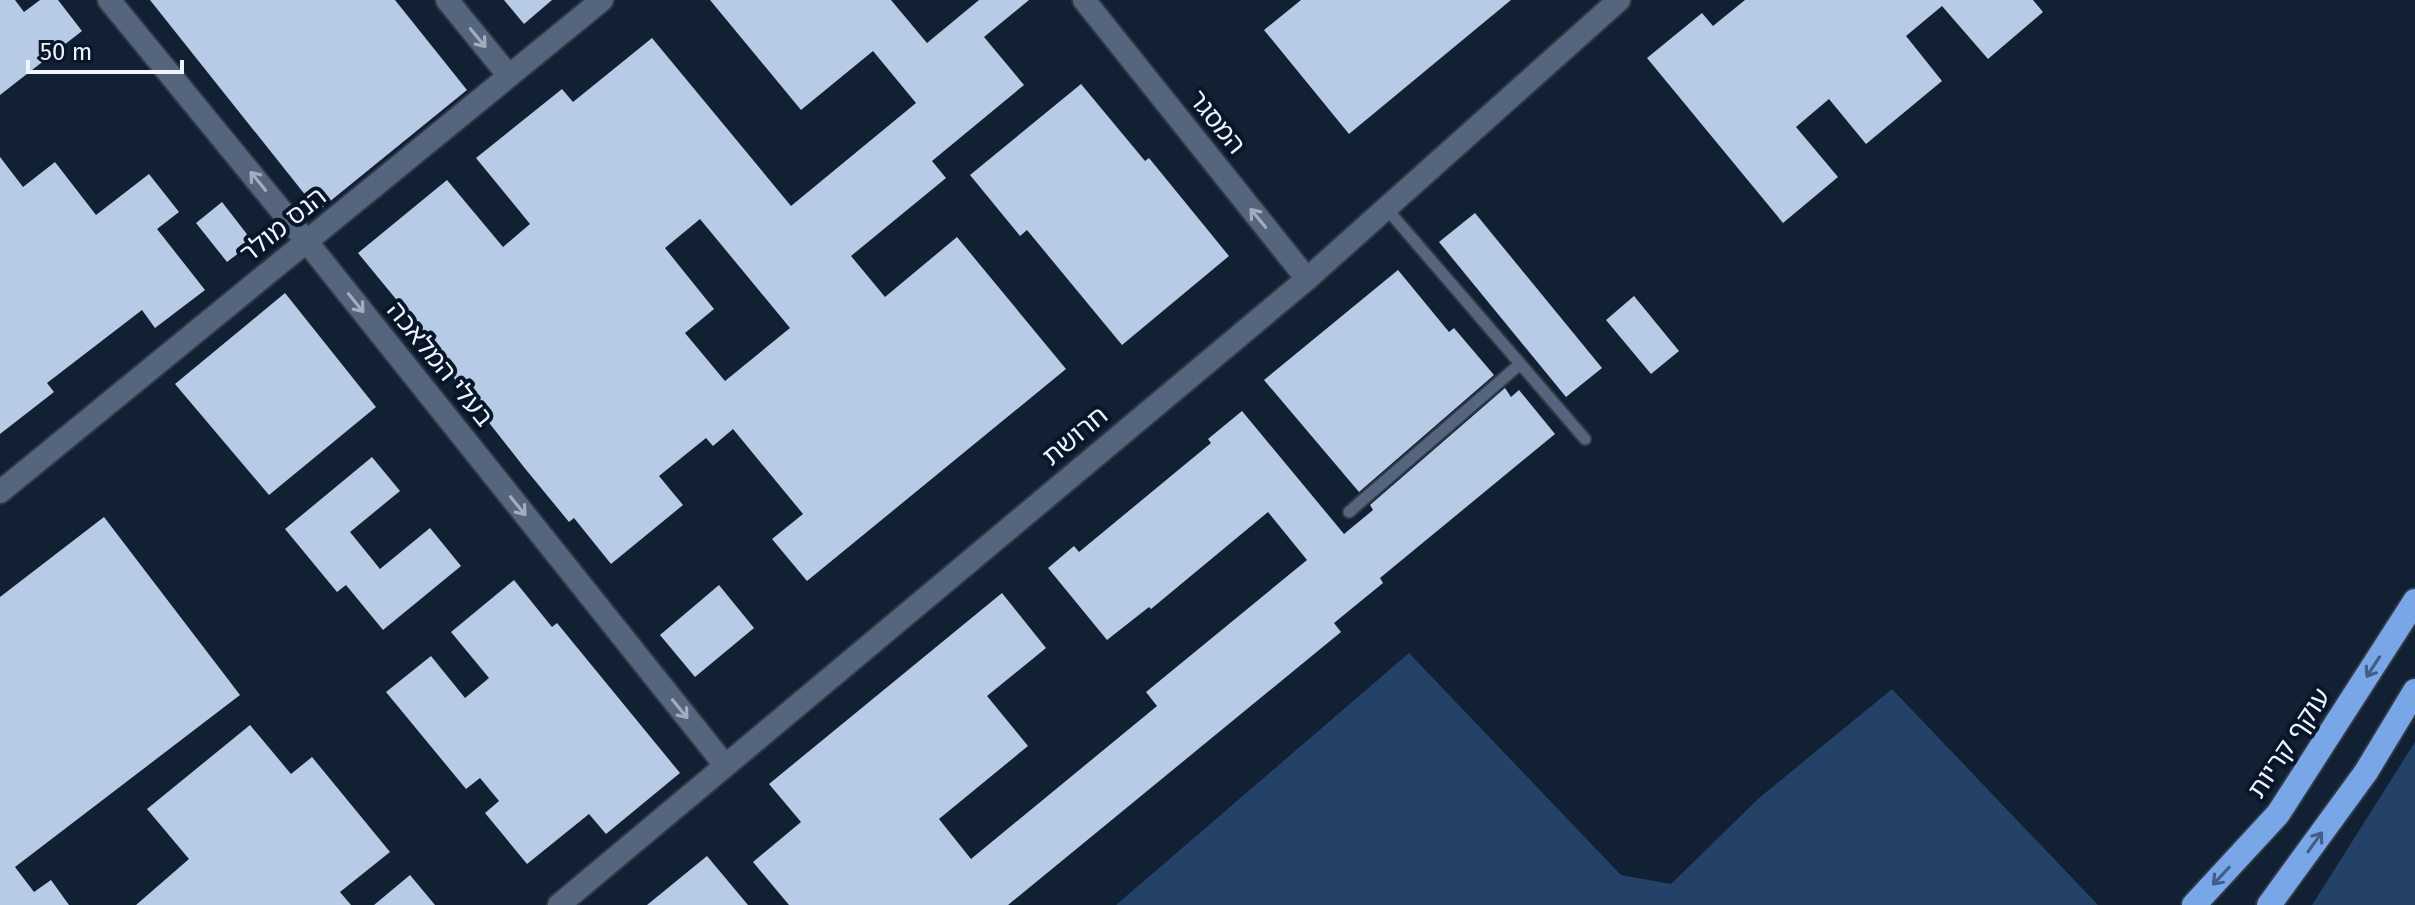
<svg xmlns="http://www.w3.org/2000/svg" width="2415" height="905" viewBox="0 0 2415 905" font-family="'Fira Sans','Noto Sans Hebrew',sans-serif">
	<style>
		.green { fill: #244168 }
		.building { fill: #b8cbe6; fill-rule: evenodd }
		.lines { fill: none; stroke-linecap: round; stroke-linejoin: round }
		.service-casing { stroke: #313847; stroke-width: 15 }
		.minor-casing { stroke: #313847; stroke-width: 26 }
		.motorway-casing { stroke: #313847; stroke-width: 28 }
		.service { stroke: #55657d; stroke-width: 11 }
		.minor { stroke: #55657d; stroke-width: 22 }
		.motorway { stroke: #79a6e6; stroke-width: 24 }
		.oneway { stroke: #a2adbd }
		.oneway2 { stroke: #405e88 }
		.labels { text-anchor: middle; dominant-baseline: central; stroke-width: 8; stroke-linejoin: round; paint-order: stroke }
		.street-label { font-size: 26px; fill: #eff5fd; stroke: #081629 }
	</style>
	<rect width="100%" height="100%" fill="#112033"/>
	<g class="green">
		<polygon points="1409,653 1621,875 1671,884 1759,798 1892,689 2098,905 1116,905"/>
		<polygon points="2415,742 2415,905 2312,905"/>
	</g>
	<g class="building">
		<polygon points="0,0 15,0 24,12 40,0 58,0 82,31 0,95"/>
		<polygon points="150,0 395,0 467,90 318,211"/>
		<polygon points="504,0 552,0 524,24"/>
		<path d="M710 0H891L927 43 979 0H1029L984 37 1024 85 932 161 946 178 851 256 885 297 957 237 1066 369 807 581 772 539 803 514 733 429 713 446 706 438 659 476 683 505 611 564 574 518 569 522 523 466 411 323 414 321 358 253 447 180 503 247 530 224 476 158 562 89 573 102 652 38 791 206 916 103 873 51 801 110ZM700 219 790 328 725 381 685 333 714 309 665 248Z"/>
		<polygon points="1301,0 1511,0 1349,134 1264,30"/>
		<polygon points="1745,0 2033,0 2043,12 1988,59 1942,6 1906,36 1942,81 1866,144 1829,99 1796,127 1838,177 1783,223 1647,58 1702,13 1713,26"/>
		<polygon points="1081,84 1145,161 1149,158 1229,256 1122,345 1027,230 1020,236 970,175"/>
		<polygon points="0,157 23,187 55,162 96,215 149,174 179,212 157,229 205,290 155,328 142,310 47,383 54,392 0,434"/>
		<polygon points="222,202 253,242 227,262 196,223"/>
		<polygon points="1475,213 1602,368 1566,397 1439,242"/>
		<polygon points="1398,270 1449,332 1454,328 1494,375 1359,492 1264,380"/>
		<polygon points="285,293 376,407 269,495 175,384"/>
		<polygon points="1634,296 1679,351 1651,374 1606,320"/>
		<polygon points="1505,388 1511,397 1519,390 1555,434 1380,578 1383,583 1334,623 1341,632 1008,905 789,905 753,862 801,822 769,784 1002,593 1046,648 987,696 1028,746 939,819 971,859 1157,706 1146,692 1307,560 1268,512 1151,609 1149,607 1107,640 1048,568 1074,546 1079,552 1211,443 1208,439 1242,411 1344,534 1373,510 1370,505"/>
		<polygon points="372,457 400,491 350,532 380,569 430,528 461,566 383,630 346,585 337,592 285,529"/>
		<polygon points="104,517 240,695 15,867 34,892 51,880 69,905 0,905 0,597"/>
		<polygon points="514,580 552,627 557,623 680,773 606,834 589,814 527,864 485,813 499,801 480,778 466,789 386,692 431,656 465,698 489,678 451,632"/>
		<polygon points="719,585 754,628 695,677 660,635"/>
		<polygon points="250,725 291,774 312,757 390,852 340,892 351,905 136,905 189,859 147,809"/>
		<polygon points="707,856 748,905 647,905"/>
		<polygon points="410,875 435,905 374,905"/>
	</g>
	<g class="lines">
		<g class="service-casing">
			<g id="service">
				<polyline points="1386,208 1585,439"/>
				<polyline points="1349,512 1520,364"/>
			</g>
		</g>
		<g class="minor-casing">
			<g id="minor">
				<polyline points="109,0 307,242 725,765"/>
				<polyline points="447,0 509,76"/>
				<polyline points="1084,0 1307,279"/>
				<polyline points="0,492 602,0"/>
				<polyline points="559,905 1307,279 1619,0"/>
			</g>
		</g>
		<g class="motorway-casing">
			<g id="motorway">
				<polyline points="2194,905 2278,814 2415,601"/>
				<polyline points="2269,905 2366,772 2415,691"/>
			</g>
		</g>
		<use href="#service" class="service"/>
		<use href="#minor" class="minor"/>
		<use href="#motorway" class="motorway"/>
	</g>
	<defs><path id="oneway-shaft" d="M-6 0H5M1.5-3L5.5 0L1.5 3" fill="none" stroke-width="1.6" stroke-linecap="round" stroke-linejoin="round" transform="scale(2)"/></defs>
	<g class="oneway">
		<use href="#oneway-shaft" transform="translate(478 38) rotate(51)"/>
		<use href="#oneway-shaft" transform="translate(258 181) rotate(-129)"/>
		<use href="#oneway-shaft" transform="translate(1258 218) rotate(-129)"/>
		<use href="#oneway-shaft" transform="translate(356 303) rotate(51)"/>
		<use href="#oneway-shaft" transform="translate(518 506) rotate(51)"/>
		<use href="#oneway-shaft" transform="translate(680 709) rotate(51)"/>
	</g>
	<g class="oneway2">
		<use href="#oneway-shaft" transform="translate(2373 667) rotate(123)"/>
		<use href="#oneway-shaft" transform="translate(2315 842) rotate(-54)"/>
		<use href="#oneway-shaft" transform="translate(2221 876) rotate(133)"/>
	</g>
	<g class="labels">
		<g class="street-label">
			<text transform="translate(1217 122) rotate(51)">המסגר</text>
			<text transform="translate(283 225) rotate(-39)">הנס מולר</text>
			<text transform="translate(440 364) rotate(51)">בעלי המלאכה</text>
			<text transform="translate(1075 436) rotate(-40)">חרושת</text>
			<text transform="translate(2289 743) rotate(-56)">עוקף קריות</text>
		</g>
	</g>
	<path d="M28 60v12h154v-12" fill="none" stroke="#eff5fd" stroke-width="4"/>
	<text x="40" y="60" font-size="24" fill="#eff5fd" stroke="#081629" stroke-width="6" paint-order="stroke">50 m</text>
</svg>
